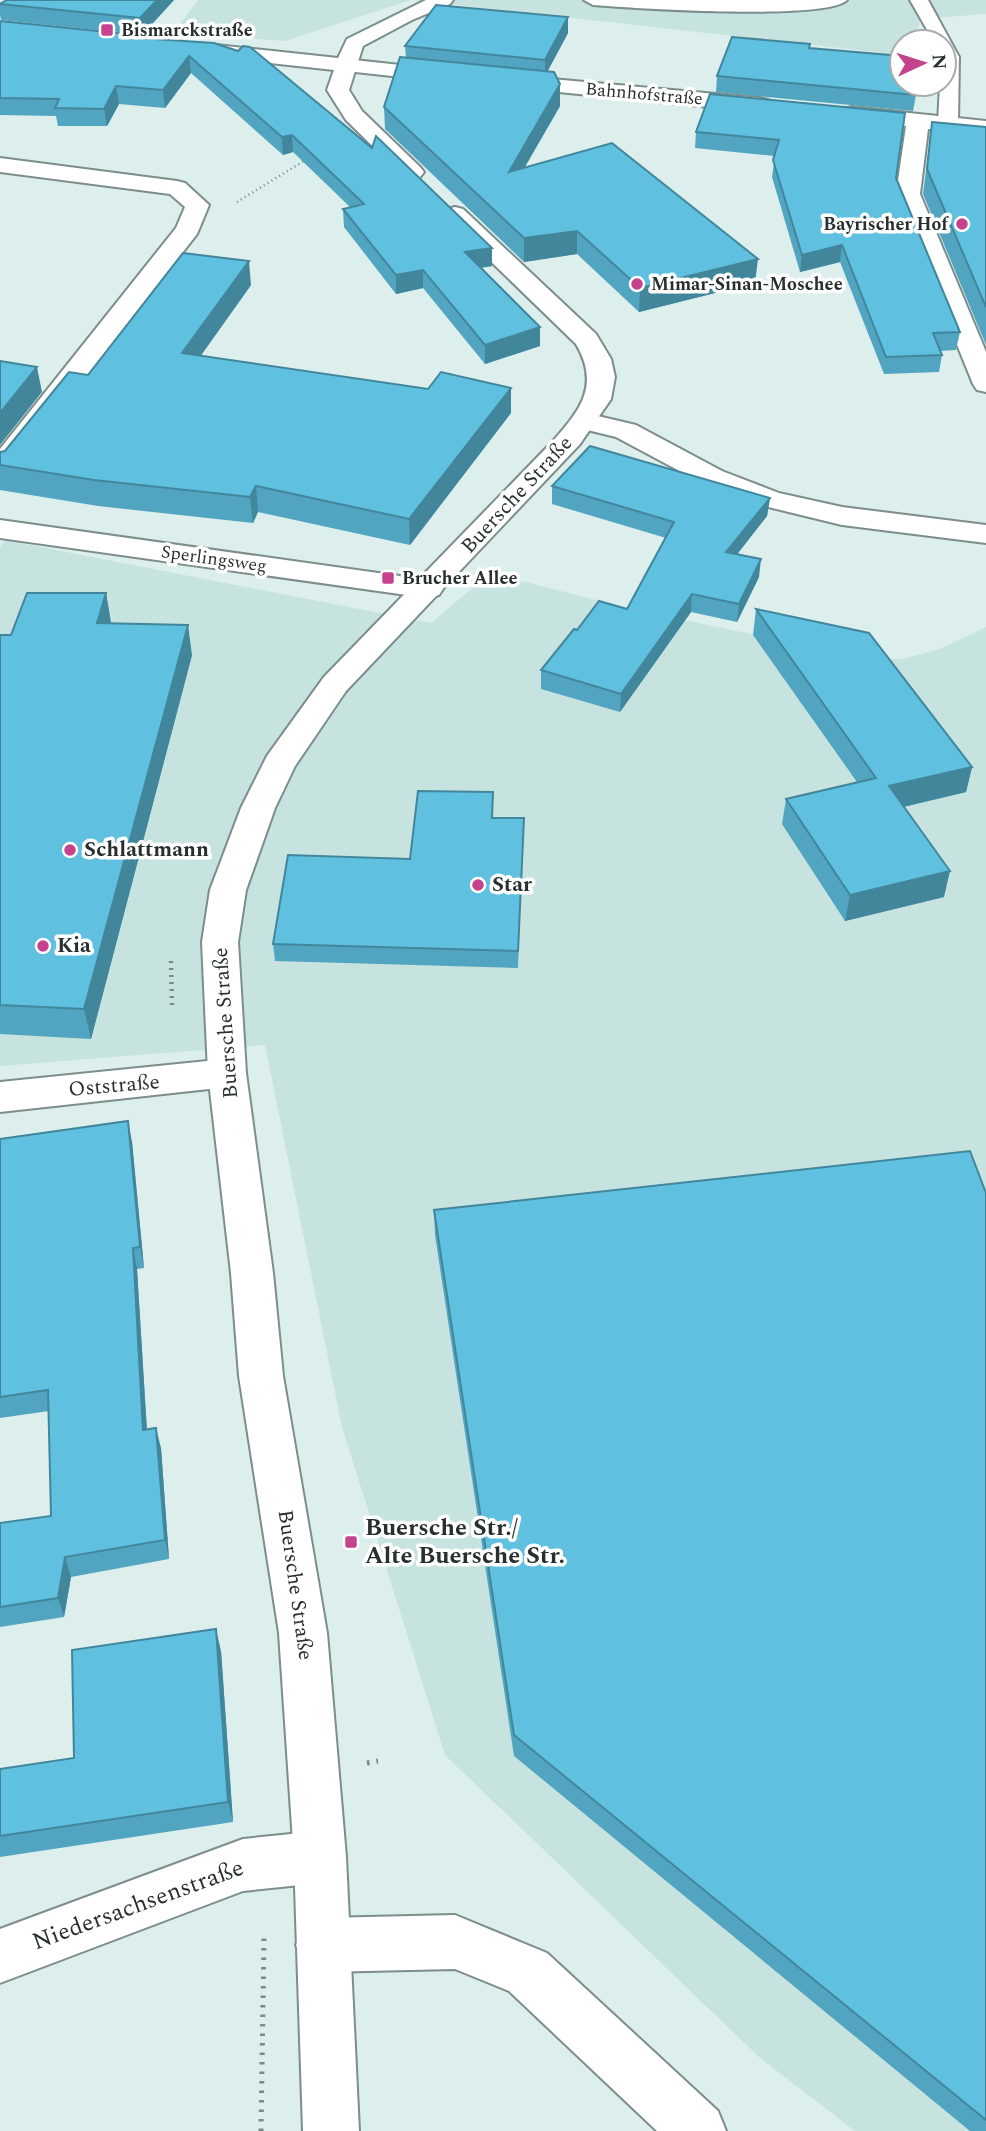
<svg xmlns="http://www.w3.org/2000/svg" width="986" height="2131" viewBox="0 0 986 2131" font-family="Spectral,serif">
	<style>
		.built { fill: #c7e3e0 }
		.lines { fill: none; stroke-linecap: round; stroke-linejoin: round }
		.lane-casing { stroke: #7c8d8c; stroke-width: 4 }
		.street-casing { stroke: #7c8d8c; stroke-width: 4 }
		.secondary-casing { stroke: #7c8d8c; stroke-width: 4 }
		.path-far2 { stroke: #7b8887; stroke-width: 2.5; stroke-dasharray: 1 3.5; stroke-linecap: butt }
		.path-far1 { stroke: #7b8887; stroke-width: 4.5; stroke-dasharray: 2 5; stroke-linecap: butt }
		.path { stroke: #7b8887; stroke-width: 5; stroke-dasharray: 2.5 7; stroke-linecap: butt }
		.lane { fill: #fff; fill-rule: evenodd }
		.street { fill: #fff; fill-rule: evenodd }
		.secondary { fill: #fff; fill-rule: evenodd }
		.wall { fill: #52a5c0 }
		.shaded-wall { fill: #42869c }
		.building { fill: #5fc0df; stroke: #42869c; stroke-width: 2 }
		.poi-dot { fill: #c5438c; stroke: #fff; stroke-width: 2.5 }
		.labels { text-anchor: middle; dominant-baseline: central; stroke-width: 7; stroke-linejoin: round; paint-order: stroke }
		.far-poi-label { font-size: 18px; font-weight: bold; fill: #28302f; stroke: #fff; text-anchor: start }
		.far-street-label { font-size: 18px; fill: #28302f; stroke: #fff }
		.street-label { font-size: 21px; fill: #28302f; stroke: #fff }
		.poi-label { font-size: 21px; font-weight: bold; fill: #28302f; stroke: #fff; text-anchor: start }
		.near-poi-label { font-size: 24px; font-weight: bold; fill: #28302f; stroke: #fff; text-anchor: start }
		.near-street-label { font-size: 24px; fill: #28302f; stroke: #fff }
	</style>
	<rect width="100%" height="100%" fill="#dcefed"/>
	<g class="built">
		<polygon points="198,0 986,0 986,14 920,19 916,42 902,42 902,55 411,0 285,41 173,33"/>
		<polygon points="5,540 431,623 490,573 628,608 864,658 903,659 940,649 986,627 986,2131 855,2131 760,2058 445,1755 342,1427 265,1045 0,1066 0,547"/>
	</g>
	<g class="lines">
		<g class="lane-casing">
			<g id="lane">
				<path d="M584 0H847C828 21 629 8 593 5Z"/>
				<polygon points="910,0 928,0 959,57 958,124 955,128 941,128 938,124 940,84 944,84 944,42 934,42"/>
			</g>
		</g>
		<g class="street-casing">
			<g id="street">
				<polygon points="345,59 447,70 455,71 458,76 455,81 447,82 337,70 334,65 337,60"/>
				<polygon points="507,75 760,98 768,100 771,105 768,110 760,112 499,86 496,81 499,76"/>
				<polygon points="852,107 986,121 986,135 928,129 920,194 986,352 986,392 977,390 973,384 896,194 906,126 844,119 841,114 844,109"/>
				<polygon points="0,158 177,181 185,183 209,205 197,234 10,474 0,476 0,449 176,228 185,207 170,194 0,172"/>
				<polygon points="585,413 636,425 722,471 779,493 842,507 986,525 986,543 842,525 760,505 702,483 616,437 575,427 571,421 575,415"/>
				<polygon points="0,520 428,580 439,583 443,589 439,595 428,598 0,538"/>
				<polygon points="227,1059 241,1063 246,1073 241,1083 227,1087 0,1112 0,1082"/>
				<polygon points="320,1831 338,1839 346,1857 338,1875 320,1883 243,1891 0,1983 0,1929 243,1839"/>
				<polygon points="455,1915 547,1953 718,2111 726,2131 657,2131 509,1991 455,1969 323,1972 304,1964 296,1945 304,1926 323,1918"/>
			</g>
		</g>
		<g class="secondary-casing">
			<g id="secondary">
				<polygon points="426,0 453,0 450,4 412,20 363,46 349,90 362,111 420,167 424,172 420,177 404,177 346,120 327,90 334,70 207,56 200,54 196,50 200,46 207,44 338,58 347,39"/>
				<path d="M455 207 463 209 596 334 611 359 615 377 611 399 580 444 346 691 295 766 275 808 246 890 238 942 246 1073 273 1273 283 1376 327 1633 346 1857 359 2131H303L294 1857 279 1633 239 1376 231 1273 208 1073 202 942 210 890 241 808 267 756 324 677 553 441C581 409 600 385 576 344L447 219 443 214 447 209Z"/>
			</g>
		</g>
		<g class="path-far2">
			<polyline points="144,29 174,31"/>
			<polyline points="237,202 307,159"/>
		</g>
		<polyline class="path-far1" points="171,961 172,1005"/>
		<g class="path">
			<polyline points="367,1763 378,1761"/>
			<polyline points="261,2131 264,1938"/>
		</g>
		<use href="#lane" class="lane"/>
		<use href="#street" class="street"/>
		<use href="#secondary" class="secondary"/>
	</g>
	<g class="wall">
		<polygon points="174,0 142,35 1,20 0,15 0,3"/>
		<polygon points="568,17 568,33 547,72 560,84 560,106 525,167 755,283 639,312 577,254 524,262 385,129 384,107 406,58 405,46"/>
		<polygon points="0,19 0,21 126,37 214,43 492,266 481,268 540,327 540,346 485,364 423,288 396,294 344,227 343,209 350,207 293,152 283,155 191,73 165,108 119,104 107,126 58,126 56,116 0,115"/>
		<polygon points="810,48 902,84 918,84 913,111 716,92 717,76"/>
		<polygon points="710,94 896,178 960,332 956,350 940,351 942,355 939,372 884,374 840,262 800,272 772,177 775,156 695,148 696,132"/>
		<polygon points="932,122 986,127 986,345 923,194"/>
		<polygon points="251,285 201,355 511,413 410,545 258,512 253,523 98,506 0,490 0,465 5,451 88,375"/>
		<polygon points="552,486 770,498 767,516 737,554 759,577 737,622 691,612 620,712 541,689 541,670 627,609 666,538 552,504"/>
		<polygon points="106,593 111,623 192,655 91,1039 0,1034 0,635 11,635"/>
		<polygon points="756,609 972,767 966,792 904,807 944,897 845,921 782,824 786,799 857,782 753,635"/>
		<polygon points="493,818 523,835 518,968 275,961 273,944 410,859"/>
		<polygon points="0,1139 132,1142 144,1268 137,1269 147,1430 161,1448 169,1559 71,1577 64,1617 0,1627 0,1523 51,1516 49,1411 0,1418"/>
		<polygon points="986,1193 986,2131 970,2131 514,1756 435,1235 434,1210"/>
		<polygon points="221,1651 233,1822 0,1857 0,1769 74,1758"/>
	</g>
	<g class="shaded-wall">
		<polygon points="157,0 174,0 142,35 140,18"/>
		<polygon points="568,17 568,33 545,76 545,60"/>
		<polygon points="189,56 191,73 165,108 163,90"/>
		<polygon points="560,84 560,106 509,194 509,172"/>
		<polygon points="116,86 119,104 107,126 104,109"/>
		<polygon points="292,135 293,152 283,155 282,137"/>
		<polygon points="577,231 577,254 524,262 524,238"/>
		<polygon points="842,245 840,262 800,272 802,255"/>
		<polygon points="492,248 492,266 465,270 465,252"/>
		<polygon points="758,259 755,283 639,312 640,288"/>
		<polygon points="249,261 251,285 185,378 182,353"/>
		<polygon points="423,270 423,288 396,294 396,275"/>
		<polygon points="540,327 540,346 485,364 485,345"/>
		<polygon points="37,367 42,392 0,445 0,413"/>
		<polygon points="511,388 511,413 410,545 409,519"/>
		<polygon points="256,486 258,512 253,523 250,497"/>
		<polygon points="770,498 767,516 725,570 726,552"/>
		<polygon points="761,559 759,577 737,622 739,604"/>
		<polygon points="106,593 111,623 97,623"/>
		<polygon points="692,594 691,612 620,712 621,694"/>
		<polygon points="188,625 192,655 91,1039 84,1009"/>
		<polygon points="972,767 966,792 885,811 889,786"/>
		<polygon points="950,871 944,897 845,921 850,895"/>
		<polygon points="128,1121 132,1142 144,1268 140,1247"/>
		<polygon points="133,1248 137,1269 148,1450 143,1430"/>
		<polygon points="156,1428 161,1448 169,1559 165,1540"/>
		<polygon points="65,1557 71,1577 64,1617 58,1598"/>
		<polygon points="216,1629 221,1651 233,1822 228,1802"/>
	</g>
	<g class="building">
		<polygon points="7,0 157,0 140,18 0,4"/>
		<polygon points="436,5 568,17 545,60 405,46"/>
		<polygon points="0,21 126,34 123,37 214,43 238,51 243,46 250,47 372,148 376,136 492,248 465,252 540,327 485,345 423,270 396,275 343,209 364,204 292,135 282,137 189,56 163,90 116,86 104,109 55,108 59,99 0,98"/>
		<polygon points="732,37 810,44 809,48 902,56 902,84 917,84 915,95 717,76"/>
		<polygon points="400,57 554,72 560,84 509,172 612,143 758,259 640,288 577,231 524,238 384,107"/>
		<polygon points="710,94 905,113 896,178 960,332 933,333 942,355 886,357 842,245 802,255 773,160 779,140 696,132"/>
		<polygon points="932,122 986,127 986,307 927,169"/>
		<polygon points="183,253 249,261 182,353 428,389 441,372 511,388 409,519 256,486 250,497 94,480 0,465 0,452 5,451 69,372 88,375"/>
		<polygon points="0,361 37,367 0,413"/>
		<polygon points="590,446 770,498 726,552 761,559 739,604 692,594 621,694 541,670 574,629 577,630 599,601 627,609 674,522 552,486"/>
		<polygon points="27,593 106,593 97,623 188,625 84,1009 0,1005 0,635 11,635"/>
		<polygon points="756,609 869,633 972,767 889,786 950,871 850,895 786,799 876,778"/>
		<polygon points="418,791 493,792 492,818 524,818 518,951 273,944 288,855 410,859"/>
		<polygon points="128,1121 140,1247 133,1248 143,1430 156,1428 165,1540 65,1557 58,1598 0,1607 0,1523 51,1516 48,1390 0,1397 0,1139"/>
		<polygon points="970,1151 986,1193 986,2120 514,1735 434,1210"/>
		<polygon points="216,1629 228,1802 0,1836 0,1769 74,1758 72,1650"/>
	</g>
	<g class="poi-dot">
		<rect x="100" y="23" width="14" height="14" rx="3.5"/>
		<circle cx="962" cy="224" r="7"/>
		<circle cx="637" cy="284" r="7"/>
		<rect x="381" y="571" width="14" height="14" rx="3.5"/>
		<circle cx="70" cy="850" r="7"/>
		<circle cx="478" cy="885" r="7"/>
		<circle cx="43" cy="946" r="7"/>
		<rect x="344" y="1535" width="14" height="14" rx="3.5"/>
	</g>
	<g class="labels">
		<g class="far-poi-label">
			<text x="121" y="30">Bismarckstraße</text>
			<text x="948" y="224" text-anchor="end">Bayrischer Hof</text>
			<text x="651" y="284">Mimar-Sinan-Moschee</text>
			<text x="402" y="578">Brucher Allee</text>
		</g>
		<g class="far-street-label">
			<text transform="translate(644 94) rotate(5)">Bahnhofstraße</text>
			<text transform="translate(214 559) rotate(8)">Sperlingsweg</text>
		</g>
		<g class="street-label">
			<text transform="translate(517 495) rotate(-47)">Buersche Straße</text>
			<text transform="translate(226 1023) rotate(-94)">Buersche Straße</text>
			<text transform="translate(114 1086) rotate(-5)">Oststraße</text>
			<text transform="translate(295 1585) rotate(82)">Buersche Straße</text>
		</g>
		<g class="poi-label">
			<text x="84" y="850">Schlattmann</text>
			<text x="492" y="885">Star</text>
			<text x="57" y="946">Kia</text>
		</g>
		<g class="near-poi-label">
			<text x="365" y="1528">Buersche Str./<tspan x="365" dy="28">Alte Buersche Str.</tspan></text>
		</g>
		<g class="near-street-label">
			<text transform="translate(138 1905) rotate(-20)">Niedersachsenstraße</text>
		</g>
	</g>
	<g transform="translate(923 63) rotate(86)"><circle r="33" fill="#ffffff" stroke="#a9acac" stroke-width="2"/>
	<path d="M0-5L12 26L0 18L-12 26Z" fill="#c5438c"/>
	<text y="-10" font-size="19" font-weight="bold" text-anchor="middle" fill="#28302f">N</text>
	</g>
</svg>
